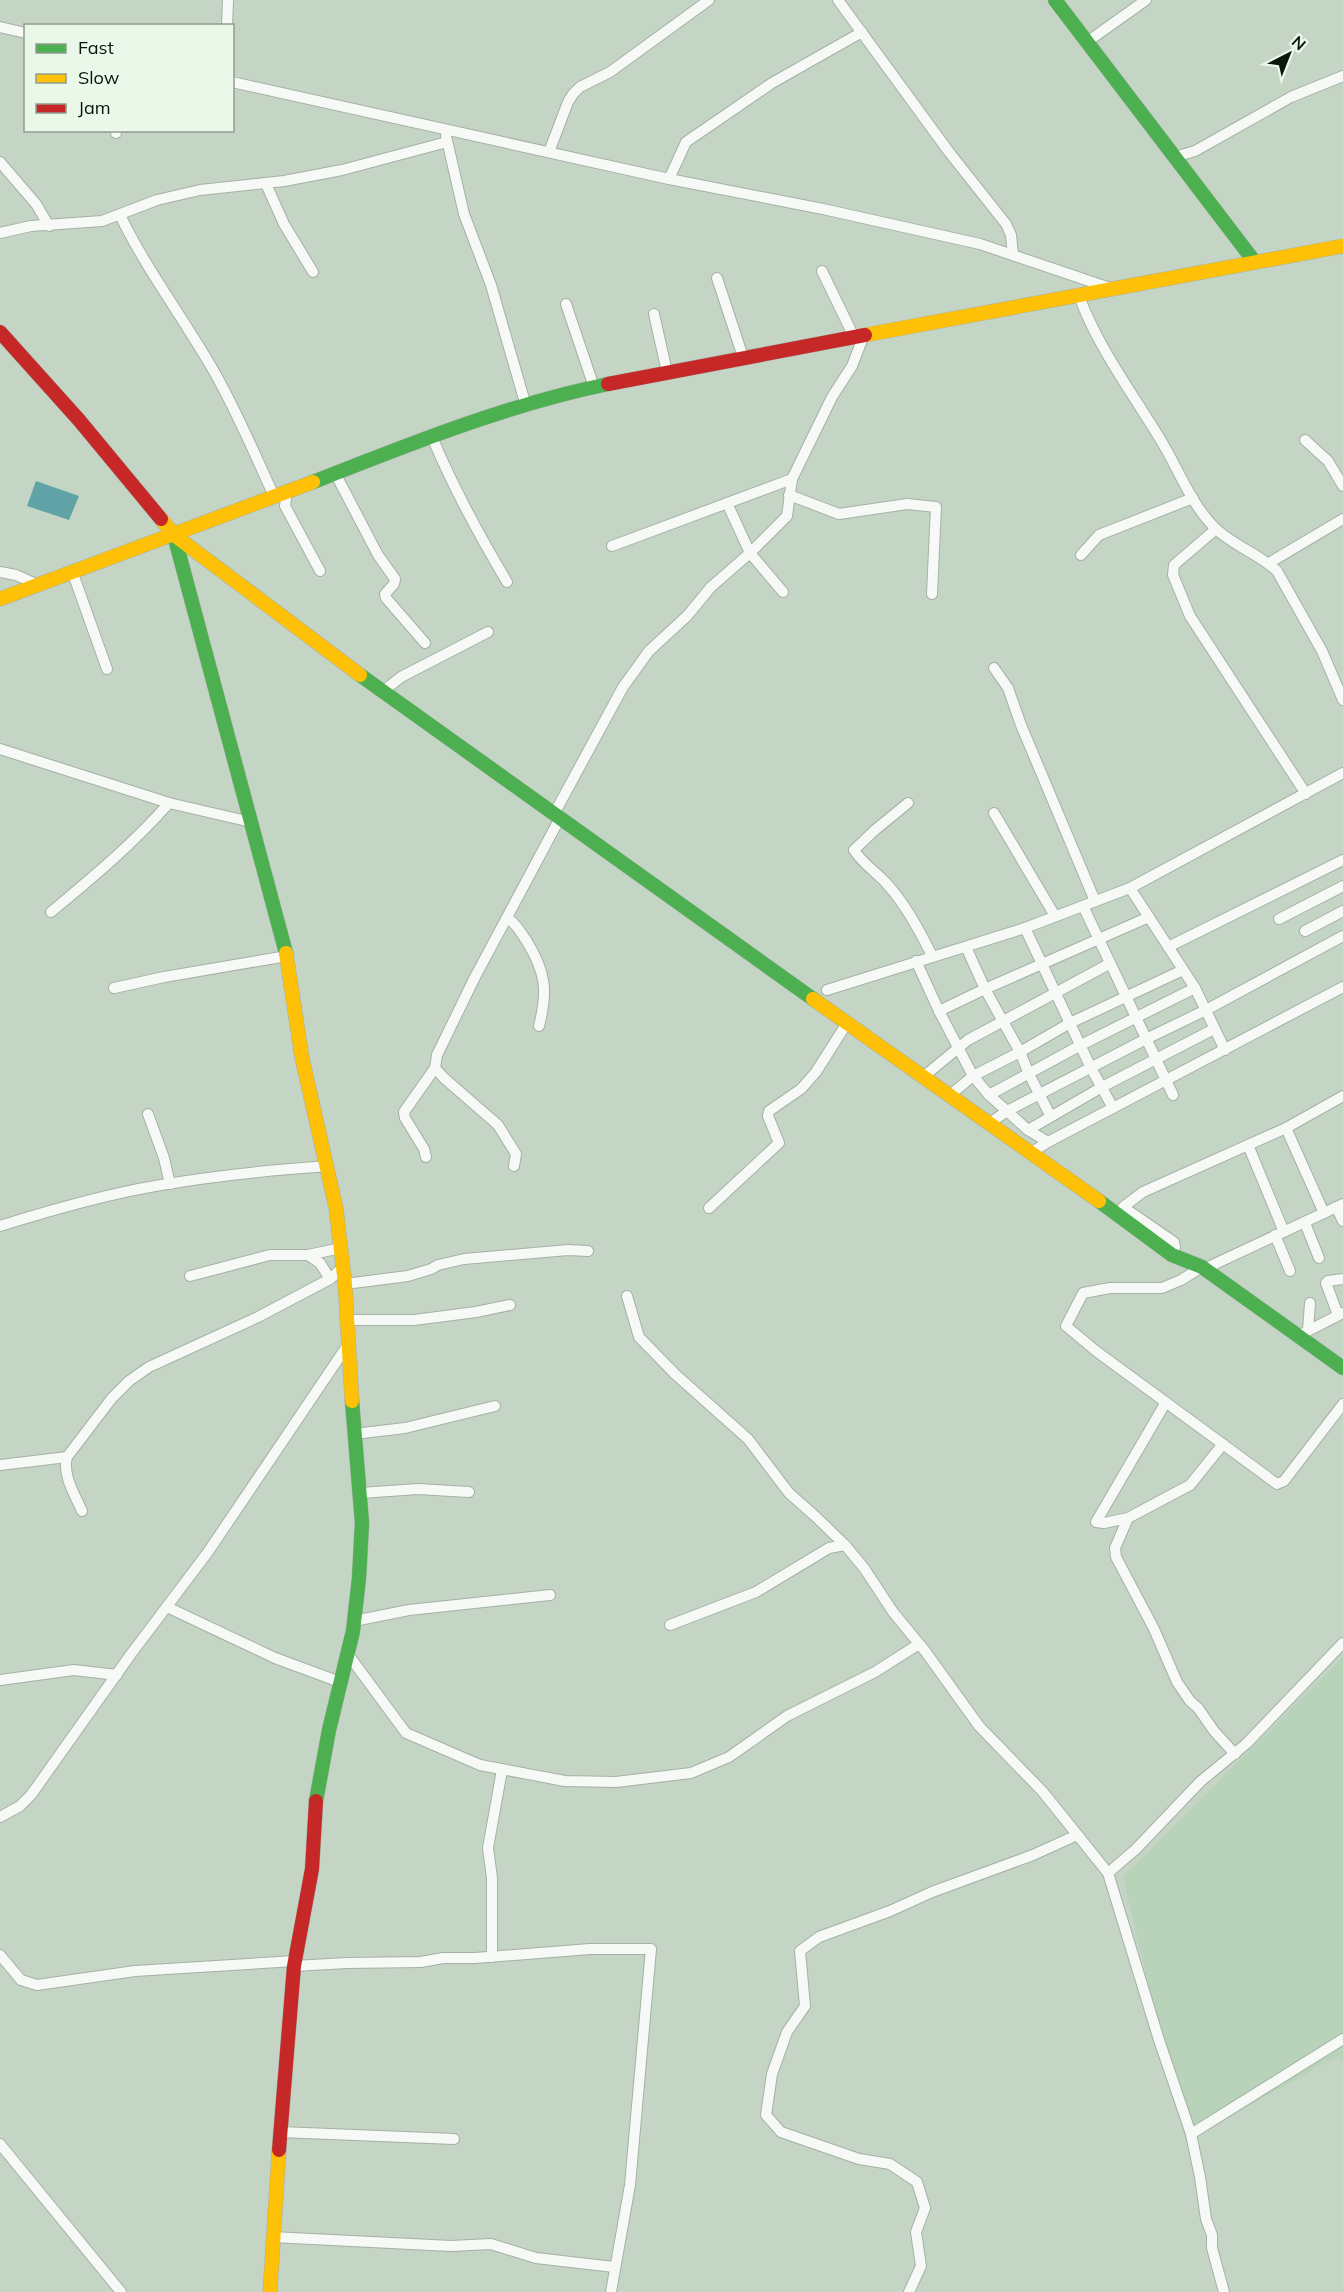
<svg xmlns="http://www.w3.org/2000/svg" width="1343" height="2292" viewBox="0 0 1343 2292" font-family="Mulish,sans-serif">
	<style>
		.built { fill: #b8d3b9 }
		.water { fill: #60a3a6 }
		.lines { fill: none; stroke-linecap: round; stroke-linejoin: round }
		.street-casing { stroke: #a4b1a4; stroke-width: 12 }
		.fast-casing { stroke: #a4b1a4; stroke-width: 15 }
		.slow-casing { stroke: #a4b1a4; stroke-width: 15 }
		.jam-casing { stroke: #a4b1a4; stroke-width: 15 }
		.street { stroke: #f6f9f6; stroke-width: 10 }
		.fast { stroke: #4caf50; stroke-width: 14 }
		.slow { stroke: #ffc107; stroke-width: 14 }
		.jam { stroke: #c62828; stroke-width: 14 }
	</style>
	<rect width="100%" height="100%" fill="#c5d5c5"/>
	<polygon class="built" points="1343,1657 1343,2061 1337,2056 1186,2142 1123,1877"/>
	<polygon class="water" points="36,481 79,496 69,520 27,506"/>
	<g class="lines">
		<g class="street-casing">
			<g id="street">
				<polyline points="838,0 949,152 1006,224 1011,235 1013,255"/>
				<polyline points="227,26 228,0"/>
				<polyline points="0,27 26,33"/>
				<polyline points="1087,42 1146,0"/>
				<polyline points="232,82 669,179 823,209 980,244 1110,288"/>
				<polyline points="116,133 116,130"/>
				<polyline points="446,136 464,214 491,285 526,406"/>
				<polyline points="549,152 568,102 573,94 580,87 610,72 709,0"/>
				<polyline points="1175,157 1195,151 1291,97 1343,76"/>
				<polyline points="0,162 36,204 49,226"/>
				<polyline points="669,179 686,142 772,83 862,32"/>
				<polyline points="266,184 284,224 313,272"/>
				<path d="M120 215C146 269 182 316 212 368 236 409 254 453 274 496"/>
				<polyline points="0,233 31,226 102,221 157,200 200,190 284,181 342,170 447,142"/>
				<polyline points="822,271 854,337"/>
				<polyline points="717,278 743,357"/>
				<path d="M1079 296C1099 350 1134 395 1163 444 1179 471 1191 503 1213 526 1231 545 1258 553 1277 571L1322 651 1343 700"/>
				<polyline points="566,304 594,387"/>
				<polyline points="654,314 667,372"/>
				<path d="M432 437C453 487 479 535 507 582"/>
				<polyline points="1305,440 1328,461 1343,486"/>
				<polyline points="335,473 378,555 395,579 394,584 385,594 386,598 425,643"/>
				<polyline points="287,491 285,506 320,571"/>
				<polyline points="789,495 839,514 907,504 936,507 932,594"/>
				<polyline points="727,503 750,553 783,592"/>
				<polyline points="1216,529 1174,565 1173,575 1190,616 1306,794"/>
				<polyline points="612,546 792,479"/>
				<polyline points="1081,555 1099,535 1193,498"/>
				<polyline points="1269,563 1343,519"/>
				<polyline points="72,571 107,669"/>
				<polyline points="0,572 16,575 36,584"/>
				<polyline points="994,668 1008,688 1021,725 1095,901"/>
				<polyline points="382,692 401,677 488,632"/>
				<polyline points="0,749 169,803 251,822"/>
				<path d="M908 803 875 830 854 850C862 863 876 872 887 884 906 905 920 931 932 956"/>
				<polyline points="994,813 1055,916"/>
				<polyline points="554,814 623,687 649,651 687,616 711,587 750,553 787,516 792,479 832,397 852,366 864,335"/>
				<polyline points="1130,888 1195,988 1225,1050"/>
				<polyline points="1083,906 1173,1095"/>
				<path d="M51 912C93 877 133 844 169 803"/>
				<path d="M508 919C516 923 521 933 526 940 546 972 548 991 539 1026"/>
				<polyline points="1279,919 1343,886"/>
				<polyline points="1025,928 1091,1068 1113,1108"/>
				<polyline points="1305,931 1343,911"/>
				<polyline points="966,947 985,989 1020,1052 1029,1074 1050,1115"/>
				<polyline points="1168,947 1343,860"/>
				<polyline points="916,961 939,1011 973,1076 989,1095 1028,1130 1048,1142"/>
				<polyline points="114,988 164,977 287,956"/>
				<polyline points="827,990 1025,928 1130,888 1343,773"/>
				<polyline points="939,1011 985,989 1149,917"/>
				<polyline points="435,1068 444,1078 498,1125 516,1154 514,1166"/>
				<polyline points="923,1077 968,1040 1109,964"/>
				<polyline points="989,1095 1081,1045 1195,988"/>
				<polyline points="949,1096 973,1076 1020,1052 1070,1023 1183,970"/>
				<polyline points="148,1114 164,1158 170,1184"/>
				<polyline points="990,1123 1007,1111 1146,1039 1206,1010 1343,936"/>
				<polyline points="1286,1128 1324,1213"/>
				<polyline points="1028,1130 1102,1087 1214,1029"/>
				<polyline points="1248,1145 1284,1232"/>
				<polyline points="1032,1152 1048,1142 1343,987"/>
				<polyline points="426,1157 424,1149 405,1118 404,1112 435,1068 437,1055 475,977 560,818"/>
				<polyline points="1336,1207 1343,1221"/>
				<polyline points="709,1208 779,1143 768,1116 769,1111 801,1089 816,1072 847,1023"/>
				<polyline points="1305,1223 1319,1258"/>
				<path d="M0 1226C51 1210 103 1195 155 1186 212 1176 270 1170 328 1166"/>
				<polyline points="1275,1235 1290,1271"/>
				<polyline points="308,1255 320,1263 330,1279"/>
				<polyline points="1172,1255 1175,1247 1174,1242 1123,1207 1143,1192 1286,1128 1343,1096"/>
				<polyline points="1202,1267 1181,1280 1162,1288 1110,1288 1083,1293 1066,1326 1096,1351 1277,1484 1284,1481 1343,1404"/>
				<polyline points="1204,1269 1343,1204"/>
				<polyline points="190,1276 270,1255 308,1255 341,1248"/>
				<polyline points="345,1284 408,1276 431,1269 438,1265 464,1259 568,1250 588,1251"/>
				<polyline points="627,1296 639,1337 675,1374 748,1439 789,1493 816,1517 845,1545"/>
				<polyline points="1338,1315 1326,1283 1328,1281 1343,1279"/>
				<polyline points="347,1320 414,1320 476,1312 510,1305"/>
				<polyline points="1308,1330 1310,1303"/>
				<polyline points="1298,1336 1343,1313"/>
				<polyline points="1166,1402 1096,1522 1104,1523 1128,1518 1190,1485 1223,1444"/>
				<polyline points="354,1434 405,1428 495,1406"/>
				<polyline points="0,1465 67,1457"/>
				<polyline points="360,1493 418,1489 469,1492"/>
				<path d="M82 1511C75 1495 62 1475 67 1457L112 1398 129 1381 149 1367 258 1317 330 1279 343 1267"/>
				<polyline points="1128,1518 1115,1548 1116,1557 1154,1629 1177,1682 1190,1701 1198,1708 1214,1731 1235,1754"/>
				<polyline points="167,1607 275,1658 340,1682"/>
				<polyline points="354,1621 409,1610 550,1595"/>
				<polyline points="670,1625 756,1592 829,1548 845,1545 864,1568 893,1612 925,1651 979,1726 1043,1792 1108,1873 1159,2040 1191,2134 1200,2177 1206,2219 1212,2235 1212,2248 1224,2292"/>
				<polyline points="347,1653 406,1733 480,1765 565,1781 616,1782 691,1773 729,1757 787,1716 875,1672 919,1644"/>
				<polyline points="0,1680 74,1670 117,1675"/>
				<polyline points="0,1817 20,1806 31,1795 131,1654 208,1552 349,1343"/>
				<polyline points="1108,1873 1136,1849 1201,1781 1246,1744 1343,1643"/>
				<polyline points="0,1955 21,1980 37,1985 135,1971 295,1961"/>
				<polyline points="492,1957 492,1878 488,1848 502,1770"/>
				<polyline points="294,1966 347,1963 421,1962 443,1958 475,1958 590,1949 651,1949 630,2185 611,2292"/>
				<polyline points="280,2132 454,2139"/>
				<polyline points="1191,2134 1343,2039"/>
				<polyline points="0,2144 121,2292"/>
				<polyline points="272,2237 451,2246 491,2244 536,2258 614,2267"/>
				<polyline points="909,2292 921,2266 916,2232 925,2208 917,2182 890,2164 859,2159 781,2132 766,2115 772,2074 787,2032 805,2006 800,1951 819,1937 890,1911 932,1892 1033,1855 1077,1835"/>
			</g>
		</g>
		<g class="fast-casing">
			<g id="fast">
				<polyline points="1055,0 1254,261"/>
				<path d="M313 482C410 444 506 405 608 384"/>
				<polyline points="174,535 286,953"/>
				<polyline points="360,675 813,999"/>
				<polyline points="1099,1201 1172,1255 1202,1267 1343,1368"/>
				<polyline points="316,1801 329,1730 353,1631 359,1578 362,1523 352,1401"/>
			</g>
		</g>
		<g class="slow-casing">
			<g id="slow">
				<polyline points="865,335 1343,246"/>
				<polyline points="161,519 174,535 360,675"/>
				<polyline points="0,599 313,482"/>
				<polyline points="286,953 302,1058 336,1208 345,1284 352,1401"/>
				<polyline points="813,999 1099,1201"/>
				<polyline points="270,2292 279,2150"/>
			</g>
		</g>
		<g class="jam-casing">
			<g id="jam">
				<polyline points="0,332 79,420 161,519"/>
				<polyline points="608,384 865,335"/>
				<polyline points="279,2150 294,1966 312,1869 316,1801"/>
			</g>
		</g>
		<use href="#street" class="street"/>
		<use href="#fast" class="fast"/>
		<use href="#slow" class="slow"/>
		<use href="#jam" class="jam"/>
	</g>
	<rect x="24" y="24" width="210" height="108" fill="#e9f8e9" stroke="#909d90" stroke-width="1.5"/>
	<rect x="36" y="44" width="30" height="9" fill="#4caf50" stroke="#909d90" stroke-width="1.5"/>
	<text x="78" y="54" font-size="18" fill="#0a150b">Fast</text>
	<rect x="36" y="74" width="30" height="9" fill="#ffc107" stroke="#909d90" stroke-width="1.5"/>
	<text x="78" y="84" font-size="18" fill="#0a150b">Slow</text>
	<rect x="36" y="104" width="30" height="9" fill="#c62828" stroke="#909d90" stroke-width="1.5"/>
	<text x="78" y="114" font-size="18" fill="#0a150b">Jam</text>
	<g transform="translate(1289 54) rotate(42)" stroke="#e9f8e9" stroke-width="4.5" paint-order="stroke">
	<path d="M0-4.5L10 22L0 15L-10 22Z" fill="#0a150b"/>
	<text y="-9" font-size="16" font-weight="bold" text-anchor="middle" fill="#0a150b">N</text>
	</g>
</svg>
